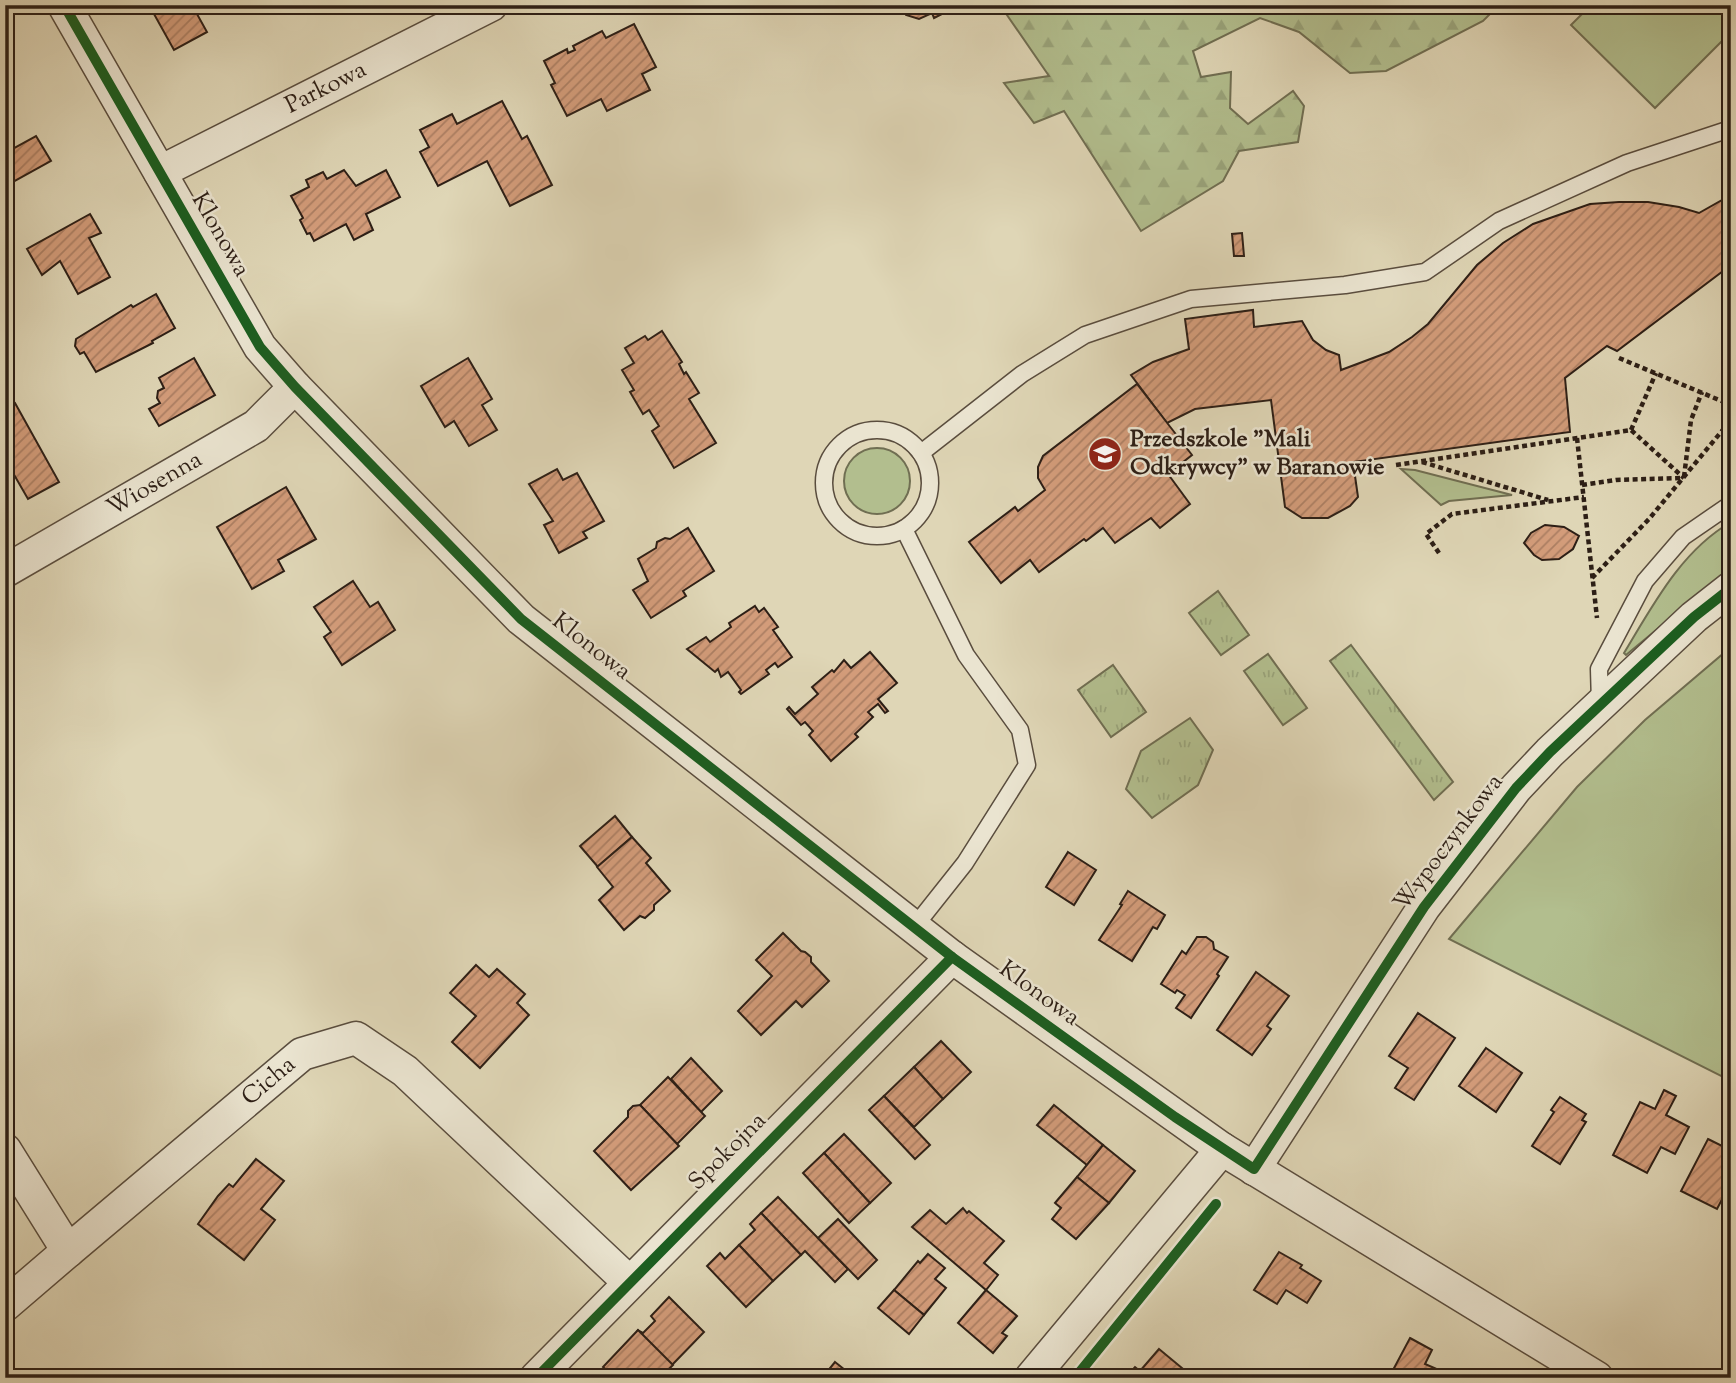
<svg xmlns="http://www.w3.org/2000/svg" width="1736" height="1383" viewBox="0 0 1736 1383" font-family="'Sorts Mill Goudy',serif">
	<style>
		.grass { fill: #b2be8e; stroke: #706e52; stroke-width: 2 }
		.forest { fill: url(#forest-firs); stroke: #706e52; stroke-width: 2 }
		.park { fill: url(#park-tufts); stroke: #706e52; stroke-width: 2 }
		.building { fill: url(#building-hatch); stroke: #2d1f16; stroke-width: 2 }
		.lines { fill: none; stroke-linecap: round; stroke-linejoin: round }
		.lane-casing { stroke: #5a4d3e; stroke-width: 19 }
		.street-casing { stroke: #5a4d3e; stroke-width: 35 }
		.path { stroke: #2d1f16; stroke-width: 4.5; stroke-dasharray: 5 3.5; stroke-linecap: butt }
		.lane { stroke: #eae4d0; stroke-width: 16 }
		.street { stroke: #eae4d0; stroke-width: 32 }
		.cycleway-casing { stroke: #eae4d0; stroke-width: 15 }
		.cycleway { stroke: #1b5e20; stroke-width: 10 }
		.labels { text-anchor: middle; dominant-baseline: central; stroke-width: 5; stroke-linejoin: round; paint-order: stroke }
		.street-label { font-size: 24px; fill: #2d1f16; stroke: #eae4d0 }
		.poi-label { font-size: 24px; font-weight: bold; fill: #2d1f16; stroke: #eae4d0; text-anchor: start }
	</style>
	<defs>
		<pattern id="forest-firs" width="22" height="20" patternUnits="userSpaceOnUse" patternTransform="scale(1.75)"><rect width="22" height="20" fill="#b2be8e"/><path d="M5 1l3.5 6h-7zM16 11l3.5 6h-7z" fill="#99a37a"/></pattern>
		<pattern id="park-tufts" width="24" height="20" patternUnits="userSpaceOnUse" patternTransform="scale(1.75)"><rect width="24" height="20" fill="#b2be8e"/><path d="M3 7l-1-3M5 7V3M7 7l1-3M15 17l-1-3M17 17v-4M19 17l1-3" fill="none" stroke="#99a37a"/></pattern>
		<pattern id="building-hatch" width="6" height="6" patternUnits="userSpaceOnUse" patternTransform="scale(1.75)"><rect width="6" height="6" fill="#d39c7a"/><path d="M-1 1l2-2M0 6l6-6M5 7l2-2" fill="none" stroke="#ac7f63"/></pattern>
	</defs>
	<rect width="100%" height="100%" fill="#dfd6b6"/>
	<filter id="stains"><feTurbulence type="fractalNoise" baseFrequency=".00286" numOctaves="4"/><feColorMatrix values="0 0 0 0 .2 0 0 0 0 .09 0 0 0 0 .02 0 0 0 .5 -.17"/></filter>
	<radialGradient id="worn" r=".72"><stop offset=".6" stop-color="#630" stop-opacity="0"/><stop offset="1" stop-color="#630" stop-opacity=".3"/></radialGradient>
	<g class="grass">
		<polygon points="1591,5 1731,5 1731,32 1655,108 1571,25"/>
		<circle cx="877" cy="481" r="33"/>
		<polygon points="1401,469 1415,470 1512,495 1449,501 1441,505"/>
		<path d="M1731 522V568L1626 655 1624 653C1653 605 1681 551 1731 522Z"/>
		<polygon points="1731,647 1731,1081 1449,939 1577,787 1645,720"/>
	</g>
	<polygon class="forest" points="1025,5 1499,5 1483,21 1386,71 1350,73 1299,32 1260,18 1193,51 1201,77 1231,72 1230,108 1248,124 1293,91 1304,106 1298,142 1239,151 1223,181 1141,231 1064,111 1034,123 1004,83 1049,76 1007,15"/>
	<g class="park">
		<polygon points="1218,591 1249,635 1221,655 1189,613"/>
		<polygon points="1351,645 1453,782 1434,800 1330,661"/>
		<polygon points="1268,654 1307,708 1283,725 1244,671"/>
		<polygon points="1113,665 1146,712 1111,737 1078,690"/>
		<polygon points="1190,718 1213,750 1198,785 1152,818 1126,789 1141,751"/>
	</g>
	<g class="building">
		<polygon points="149,5 192,5 207,32 174,50"/>
		<polygon points="901,5 952,5 943,9 944,13 934,18 932,13 919,19 906,15"/>
		<polygon points="634,24 656,67 642,74 650,90 607,111 601,99 567,116 551,85 555,83 544,61 567,49 568,53 575,50 573,46 602,31 606,38"/>
		<polygon points="502,101 522,139 527,136 552,185 510,206 487,161 438,186 420,152 429,147 420,130 452,114 457,124"/>
		<polygon points="36,136 51,161 13,182 5,169 5,153"/>
		<polygon points="344,170 356,186 386,170 400,197 366,214 373,230 354,240 346,224 314,241 310,233 307,234 300,220 303,218 291,196 309,187 306,180 323,172 327,179"/>
		<polygon points="1731,195 1731,265 1617,351 1607,346 1565,378 1570,432 1353,462 1358,497 1350,506 1328,518 1302,518 1285,507 1271,400 1195,409 1167,423 1131,375 1153,362 1189,349 1185,319 1253,310 1254,327 1302,321 1313,340 1326,350 1339,355 1341,370 1389,352 1412,337 1428,324 1477,265 1503,243 1533,224 1590,204 1619,202 1648,202 1679,207 1699,213"/>
		<polygon points="90,214 101,233 89,238 110,277 78,294 60,261 42,275 27,249"/>
		<polygon points="1242,233 1244,256 1234,256 1232,234"/>
		<polygon points="156,294 175,328 152,341 153,343 96,372 84,352 80,354 75,346 76,339 131,305 133,307"/>
		<polygon points="662,331 682,362 679,364 684,374 686,372 699,393 689,399 716,443 674,468 652,431 659,426 649,410 643,414 630,392 634,390 622,370 634,363 625,348 645,336 648,340"/>
		<polygon points="194,358 215,395 159,426 149,409 160,403 157,398 158,391 164,388 159,378"/>
		<polygon points="468,358 492,399 482,405 497,430 469,446 454,421 445,427 421,386"/>
		<polygon points="1137,384 1192,455 1168,474 1190,504 1160,528 1151,518 1115,543 1103,528 1086,541 1084,539 1039,572 1030,560 1001,583 969,542 1015,507 1018,511 1045,490 1038,478 1038,467 1043,456"/>
		<polygon points="15,403 59,482 28,499 5,459 5,408"/>
		<polygon points="557,469 563,480 577,473 604,521 583,532 587,538 559,553 544,525 553,521 529,484"/>
		<polygon points="286,487 316,539 278,560 284,571 252,589 217,527"/>
		<polygon points="1545,525 1564,527 1579,536 1573,549 1559,559 1542,560 1534,555 1524,543 1531,533"/>
		<polygon points="688,528 714,571 683,591 686,596 651,618 633,590 648,581 638,559 656,548 657,542 665,538 670,539"/>
		<polygon points="353,581 370,607 378,602 395,630 342,665 324,637 331,632 314,607"/>
		<polygon points="755,606 759,612 764,608 778,627 773,630 792,657 778,667 775,663 766,670 769,674 741,694 739,692 741,690 728,672 721,677 718,669 715,672 687,649 706,637 710,642 731,627 729,623"/>
		<polygon points="870,652 897,683 878,699 888,711 885,713 878,704 868,712 873,717 855,734 858,737 831,761 809,735 813,731 805,722 801,725 787,709 789,707 795,714 818,694 812,687 832,670 834,672 844,660 851,668"/>
		<polygon points="615,816 632,837 598,867 580,846"/>
		<polygon points="632,837 651,858 646,863 670,891 654,905 654,910 645,918 640,916 624,930 599,900 613,887 597,867"/>
		<polygon points="1068,852 1096,870 1074,905 1046,887"/>
		<polygon points="1128,891 1165,915 1157,929 1153,927 1132,961 1099,940 1122,905 1120,904"/>
		<polygon points="783,933 801,951 805,952 811,957 811,962 829,981 802,1007 796,1001 761,1035 738,1011 772,976 756,960"/>
		<polygon points="1197,937 1206,937 1213,942 1214,949 1228,957 1217,974 1219,976 1191,1018 1176,1008 1185,995 1177,990 1175,993 1161,984 1182,951 1186,954"/>
		<polygon points="476,965 489,977 497,969 525,994 517,1003 529,1015 480,1068 452,1042 476,1016 450,993"/>
		<polygon points="1256,972 1289,996 1267,1026 1271,1029 1252,1055 1217,1030"/>
		<polygon points="1418,1013 1455,1038 1414,1100 1395,1088 1408,1068 1389,1056"/>
		<polygon points="941,1041 971,1072 943,1099 914,1067"/>
		<polygon points="1486,1048 1522,1073 1496,1112 1459,1086"/>
		<polygon points="691,1058 722,1091 701,1112 671,1079"/>
		<polygon points="914,1067 943,1099 914,1127 884,1096"/>
		<polygon points="668,1077 705,1116 677,1144 640,1105"/>
		<polygon points="1664,1090 1676,1096 1666,1115 1689,1127 1675,1154 1661,1147 1647,1173 1613,1155 1640,1102 1655,1109"/>
		<polygon points="884,1096 930,1145 915,1159 869,1110"/>
		<polygon points="1560,1097 1586,1114 1582,1120 1586,1122 1560,1164 1532,1146 1554,1112 1551,1110"/>
		<polygon points="640,1105 679,1146 631,1190 594,1151 628,1117 628,1111 633,1106"/>
		<polygon points="1054,1105 1103,1145 1087,1165 1037,1125"/>
		<polygon points="844,1134 891,1183 870,1203 824,1153"/>
		<polygon points="1708,1139 1726,1148 1731,1139 1731,1188 1729,1186 1717,1209 1681,1191"/>
		<polygon points="1103,1145 1135,1171 1109,1203 1077,1177"/>
		<polygon points="824,1153 870,1203 849,1223 803,1173"/>
		<polygon points="256,1159 284,1181 261,1209 275,1220 244,1260 198,1224 218,1196 229,1184 233,1187"/>
		<polygon points="1077,1177 1109,1203 1076,1239 1052,1219 1061,1208 1055,1203"/>
		<polygon points="778,1197 848,1269 835,1282 805,1251 801,1255 761,1213"/>
		<polygon points="963,1208 967,1213 969,1211 1004,1241 984,1263 998,1275 986,1290 912,1227 930,1210 946,1224"/>
		<polygon points="761,1213 801,1255 773,1281 739,1245 755,1230 750,1224"/>
		<polygon points="838,1219 877,1260 858,1279 818,1238"/>
		<polygon points="739,1245 773,1281 746,1307 707,1266 720,1253 725,1259"/>
		<polygon points="1279,1252 1302,1265 1300,1268 1321,1281 1307,1303 1286,1290 1277,1304 1254,1290"/>
		<polygon points="928,1254 945,1268 935,1279 946,1288 924,1315 894,1290 918,1261 920,1263"/>
		<polygon points="894,1290 924,1315 909,1334 878,1308"/>
		<polygon points="986,1290 1017,1316 1002,1333 1007,1336 993,1353 958,1323"/>
		<polygon points="669,1297 704,1332 672,1365 637,1330 643,1333 655,1321 651,1316"/>
		<polygon points="638,1330 673,1365 660,1378 614,1378 603,1367"/>
		<polygon points="1410,1338 1432,1350 1425,1364 1439,1370 1435,1378 1402,1378 1392,1372"/>
		<polygon points="1159,1349 1194,1378 1125,1378 1135,1367 1140,1371"/>
		<polygon points="835,1362 855,1378 822,1378"/>
	</g>
	<g class="lines">
		<g class="lane-casing">
			<g id="lane">
				<circle cx="877" cy="483" r="53"/>
				<polyline points="921,453 1022,374 1085,335 1191,299 1345,285 1425,272 1499,221 1627,163 1730,129"/>
				<polyline points="904,529 966,655 1020,730 1027,765 965,863 915,926"/>
				<polyline points="1600,703 1599,669 1645,581 1683,537 1731,504"/>
			</g>
		</g>
		<g class="street-casing">
			<g id="street">
				<polyline points="64,5 260,347 295,387 521,619 952,957 1222,1149 1597,1378"/>
				<path id="s1" d="M160 172 491 5"/>
				<path id="s2" d="M5 571 256 426 295 387"/>
				<path id="s3" d="M5 1150 68 1251 302 1054 356 1038 405 1071 629 1282"/>
				<polyline points="1254,1169 1424,907 1516,788 1550,752 1694,617 1731,588"/>
				<polyline points="5,1305 68,1251"/>
				<polyline points="536,1378 952,957"/>
				<polyline points="1031,1378 1222,1149"/>
			</g>
		</g>
		<g class="path">
			<polyline points="1619,358 1731,405"/>
			<polyline points="1631,430 1656,373"/>
			<polyline points="1577,438 1597,618"/>
			<polyline points="1422,462 1548,500"/>
			<polyline points="1396,465 1631,430 1684,478"/>
			<polyline points="1684,477 1691,420 1702,392"/>
			<polyline points="1582,485 1616,480 1683,478"/>
			<polyline points="1439,553 1426,534 1452,514 1584,497"/>
			<polyline points="1592,578 1649,519 1731,420"/>
		</g>
		<use href="#lane" class="lane"/>
		<use href="#street" class="street"/>
		<g class="cycleway-casing">
			<g id="cycleway">
				<polyline points="64,5 260,347 295,387 521,619 952,957 1175,1117 1254,1169 1424,907 1516,788 1550,752 1694,617 1731,588"/>
				<polyline points="536,1378 952,957"/>
				<polyline points="1075,1378 1216,1204"/>
			</g>
		</g>
		<use href="#cycleway" class="cycleway"/>
	</g>
	<defs>
		<g id="school-disc" transform="scale(1.75)"><circle r="9.5" fill="#8f2418" stroke="#eae4d0"/><path d="M0-5L7-2L0 1L-7-2ZM-4 1L0 2.5L4 1V4Q0 6-4 4Z" fill="#fff"/></g>
	</defs>
	<g fill-rule="evenodd">
		<use href="#school-disc" x="1105" y="454"/>
	</g>
	<g class="labels">
		<g class="street-label">
			<text stroke="none"><textPath href="#s1" startOffset="186">Parkowa</textPath></text>
			<text transform="translate(220 235) rotate(60)">Klonowa</text>
			<text stroke="none"><textPath href="#s2" startOffset="173">Wiosenna</textPath></text>
			<text transform="translate(591 647) rotate(38)">Klonowa</text>
			<text transform="translate(1449 843) rotate(-53)">Wypoczynkowa</text>
			<text transform="translate(1039 994) rotate(36)">Klonowa</text>
			<text stroke="none"><textPath href="#s3" startOffset="382">Cicha</textPath></text>
			<text transform="translate(728 1152) rotate(-45)">Spokojna</text>
		</g>
		<g class="poi-label">
			<text x="1130" y="440">Przedszkole "Mali<tspan x="1130" dy="28">Odkrywcy" w Baranowie</tspan></text>
		</g>
	</g>
	<rect width="1736" height="1383" fill="none" stroke="#dfd6b6" stroke-width="28"/>
	<rect x="7" y="7" width="1722" height="1369" fill="none" stroke="#2d1f16" stroke-width="3.5"/>
	<rect x="14" y="14" width="1708" height="1355" fill="none" stroke="#2d1f16" stroke-width="2"/>
	<rect width="100%" height="100%" filter="url(#stains)"/>
	<rect width="100%" height="100%" fill="url(#worn)"/>
</svg>
